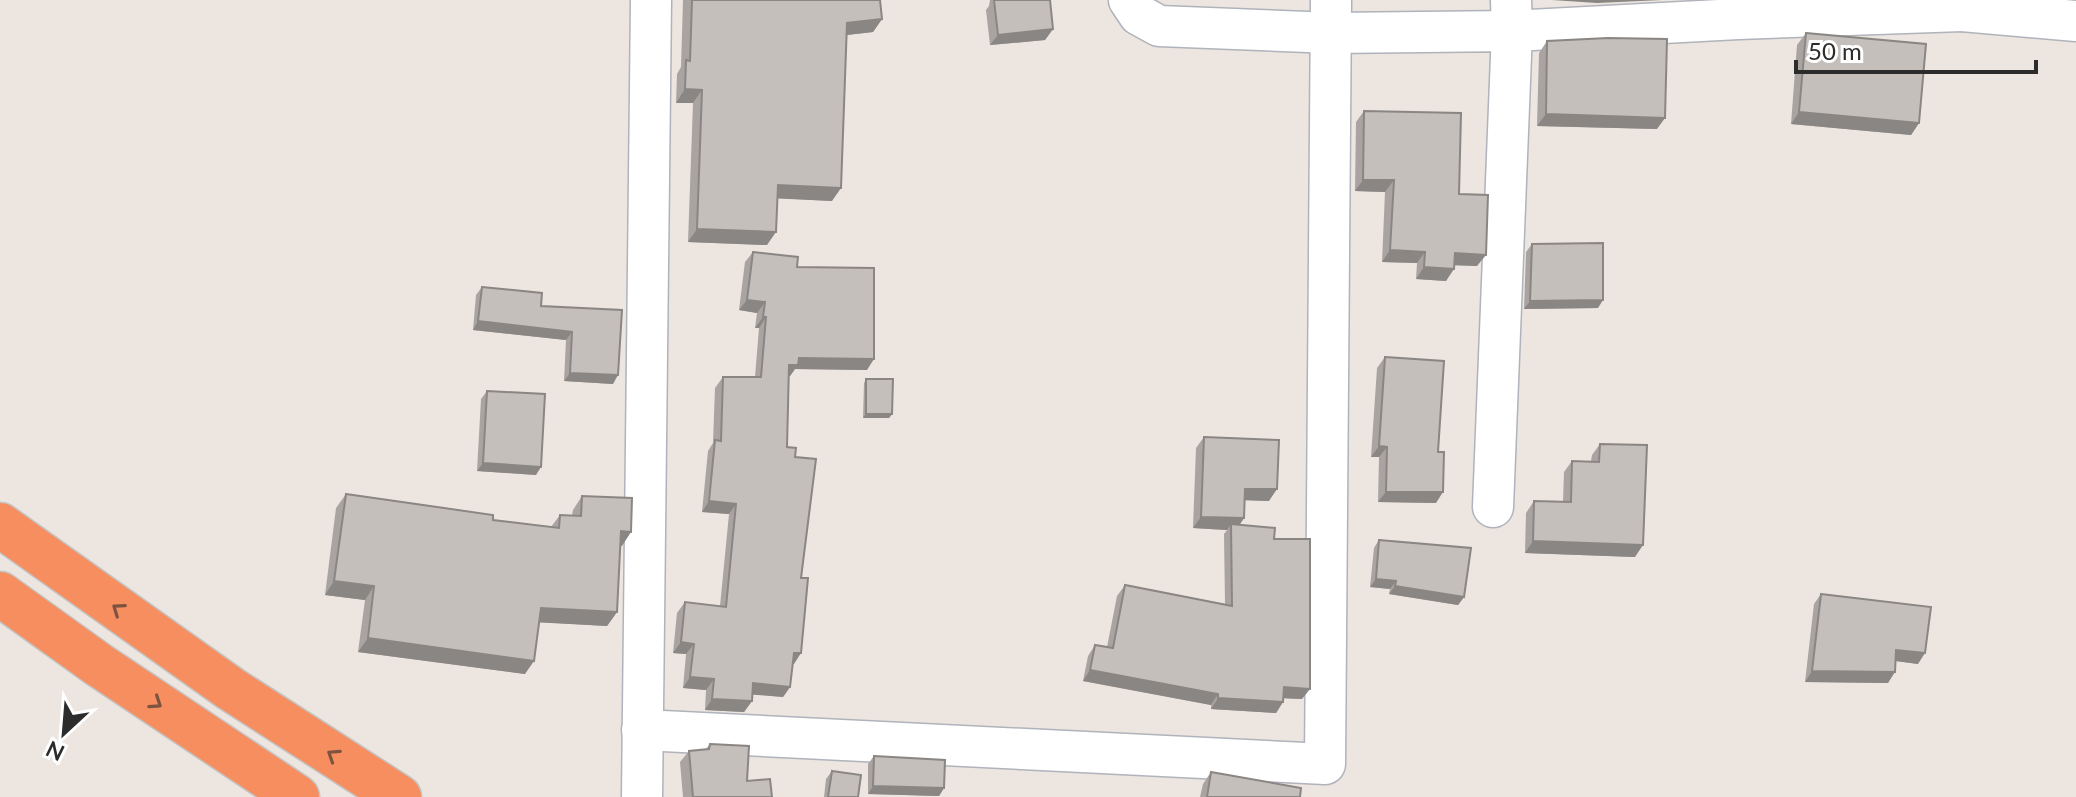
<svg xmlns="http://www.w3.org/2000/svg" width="2076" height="797" viewBox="0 0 2076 797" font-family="Lato,sans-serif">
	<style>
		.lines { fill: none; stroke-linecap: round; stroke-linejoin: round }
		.minor-casing { stroke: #afb3bb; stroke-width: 43 }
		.highway-casing { stroke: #c4c4c4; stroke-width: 47 }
		.minor { stroke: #fff; stroke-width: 40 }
		.highway { stroke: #f78e5f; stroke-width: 44 }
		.wall { fill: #a9a4a1 }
		.shaded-wall { fill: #8a8683 }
		.building { fill: #c5bfbb; stroke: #8a8683; stroke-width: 2 }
		.oneway { stroke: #7d5340 }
	</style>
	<rect width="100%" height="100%" fill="#ede5df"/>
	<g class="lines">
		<g class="minor-casing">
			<g id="minor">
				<polyline points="1129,0 1139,15 1159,26 1332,33 1512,31 1493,507"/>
				<polyline points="1511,0 1512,31 1738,19 1962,11"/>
				<polyline points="1962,0 1962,11 2076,21"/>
				<polyline points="642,730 1325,764 1331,0"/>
				<polyline points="642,797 651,0"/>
			</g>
		</g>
		<g class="highway-casing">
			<g id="highway">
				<polyline points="0,525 231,689 399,797"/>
				<polyline points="0,594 99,665 297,797"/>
			</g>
		</g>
		<use href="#minor" class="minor"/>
		<use href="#highway" class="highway"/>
	</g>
	<g class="wall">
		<polygon points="683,0 880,0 882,19 873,32 847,35 832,201 777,198 767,245 688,242 693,103 676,103 677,74 681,67"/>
		<polygon points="990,0 1050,0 1053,29 1045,40 990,45 986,10 989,6"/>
		<polygon points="1806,33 1919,123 1911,135 1791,124 1797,45"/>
		<polygon points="1547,41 1657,129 1537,126 1539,53"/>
		<polygon points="1364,111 1459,194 1477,266 1454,265 1446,281 1416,279 1417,263 1382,262 1385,192 1355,191 1356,122"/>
		<polygon points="1532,244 1598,308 1524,309 1526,252"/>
		<polygon points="753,252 797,267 867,370 795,369 790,376 789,376 787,447 795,457 801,578 794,664 792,664 790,687 783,697 752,694 752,701 744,712 705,710 706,690 683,688 686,654 673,653 677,613 685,602 720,606 729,514 702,512 708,451 713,443 715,388 723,377 755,377 759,328 755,328 757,313 739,310 745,262"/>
		<polygon points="482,287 541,306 622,310 613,384 564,381 566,340 473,330 476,295"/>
		<polygon points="1385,357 1436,503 1378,502 1379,457 1371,457 1377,368"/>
		<polygon points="866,379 892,414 889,418 863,418 864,383"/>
		<polygon points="487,391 536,475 477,471 481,399"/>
		<polygon points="1204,437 1269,501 1245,500 1244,518 1240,524 1274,539 1302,699 1284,698 1283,702 1276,713 1211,709 1211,705 1083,681 1088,656 1095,645 1107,647 1117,596 1125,585 1225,604 1224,534 1227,530 1193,528 1196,448"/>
		<polygon points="1600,444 1635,557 1525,553 1526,513 1534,501 1563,502 1564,472 1572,461 1591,461 1592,455"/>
		<polygon points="346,494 493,520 551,527 560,515 572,515 573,510 582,496 622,546 620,545 617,612 607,626 539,622 525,674 358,652 365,600 325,595 336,508"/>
		<polygon points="1379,540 1464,597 1458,605 1389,594 1390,589 1370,587 1374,548"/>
		<polygon points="1821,594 1918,664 1896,661 1888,683 1805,682 1814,604"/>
		<polygon points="710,744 747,781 772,797 683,797 680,762 689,751 706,749"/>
		<polygon points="874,756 944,788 939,796 868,794 868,764"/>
		<polygon points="832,771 858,797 824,797 826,779"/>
		<polygon points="1211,772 1300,797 1200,797 1203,784"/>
	</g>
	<g class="shaded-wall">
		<polygon points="1552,0 1662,0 1597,3"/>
		<polygon points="882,19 873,32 838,36 847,23"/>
		<polygon points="1053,29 1045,40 990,45 998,35"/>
		<polygon points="685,89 702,90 693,103 676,103"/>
		<polygon points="1799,112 1919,123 1911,135 1791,124"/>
		<polygon points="1546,114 1665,118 1657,129 1537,126"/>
		<polygon points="1363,180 1394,180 1385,192 1355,191"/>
		<polygon points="778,185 841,188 832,201 768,198"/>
		<polygon points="697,229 776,232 767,245 688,242"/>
		<polygon points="1390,250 1425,252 1417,263 1382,262"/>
		<polygon points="1455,253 1486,255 1477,266 1447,265"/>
		<polygon points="1424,267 1454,269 1446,281 1416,279"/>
		<polygon points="747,300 765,302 757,313 739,310"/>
		<polygon points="1603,300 1598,308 1524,309 1530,301"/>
		<polygon points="763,317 766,317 759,328 755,328"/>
		<polygon points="478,321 572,332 566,340 473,330"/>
		<polygon points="799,358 874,359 867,370 795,369 790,376 781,375 789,365"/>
		<polygon points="570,373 618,375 613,384 564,381"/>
		<polygon points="866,414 892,414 889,418 863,418"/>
		<polygon points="1379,446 1387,447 1379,457 1371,457"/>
		<polygon points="483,463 541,467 536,475 477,471"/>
		<polygon points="1245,489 1277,489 1269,501 1237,500"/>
		<polygon points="1386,492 1443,492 1436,503 1378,502"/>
		<polygon points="709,501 736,504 729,514 702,512"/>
		<polygon points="1201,517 1244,518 1236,530 1231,524 1227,530 1193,528"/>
		<polygon points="621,531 631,532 622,546 611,545"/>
		<polygon points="1533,541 1643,545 1635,557 1525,553"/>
		<polygon points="1376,579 1396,581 1390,589 1370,587"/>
		<polygon points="334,581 374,586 365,600 325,595"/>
		<polygon points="1395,586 1464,597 1458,605 1389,594"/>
		<polygon points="541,608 617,612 607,626 532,622"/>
		<polygon points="368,638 534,661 525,674 358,652"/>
		<polygon points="681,642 694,644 686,654 673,653"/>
		<polygon points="1896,650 1925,653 1918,664 1888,660"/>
		<polygon points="794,653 801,653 794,664 786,663"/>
		<polygon points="1090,670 1218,694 1211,705 1083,681"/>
		<polygon points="1812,671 1895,672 1888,683 1805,682"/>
		<polygon points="690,677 714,679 706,690 683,688"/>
		<polygon points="753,683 790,687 783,697 745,694"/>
		<polygon points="1284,687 1310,689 1302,699 1277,698"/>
		<polygon points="1218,698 1283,702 1276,713 1211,709"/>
		<polygon points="712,699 752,701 744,712 705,710"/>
		<polygon points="873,786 944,788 939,796 868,794"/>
	</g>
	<g class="building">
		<polygon points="692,0 880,0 882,19 847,23 841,188 778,185 776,232 697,229 702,90 685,89 686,60 690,61"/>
		<polygon points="994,0 1050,0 1053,29 998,35"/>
		<polygon points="1806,33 1926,44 1919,123 1799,112"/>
		<polygon points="1608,38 1667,39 1665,118 1546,114 1547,41"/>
		<polygon points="1364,111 1461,113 1459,194 1488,195 1486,255 1455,253 1454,269 1424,267 1425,252 1390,250 1394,180 1363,180"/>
		<polygon points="1603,243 1603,300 1530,301 1532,244"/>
		<polygon points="753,252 798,257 797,267 874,268 874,359 799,358 798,365 789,365 787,447 796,448 795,457 816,459 801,578 808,578 801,653 794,653 790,687 753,683 752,701 712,699 714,679 690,677 694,644 681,642 685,602 726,607 736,504 709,501 715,440 721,441 723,377 761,377 766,317 763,317 765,302 747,300"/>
		<polygon points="482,287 542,293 541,306 622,310 618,375 570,373 572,332 478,321"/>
		<polygon points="1385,357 1444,361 1438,452 1444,452 1443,492 1386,492 1387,447 1379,446"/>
		<polygon points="866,379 893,379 892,414 866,414"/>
		<polygon points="487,391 545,394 541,467 483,463"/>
		<polygon points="1204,437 1279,440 1277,489 1245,489 1244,518 1201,517"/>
		<polygon points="1600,444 1647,445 1643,545 1533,541 1534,501 1571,502 1572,461 1599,462"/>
		<polygon points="346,494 493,515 493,520 559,528 560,515 581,516 582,496 632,498 631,532 621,531 617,612 541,608 534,661 368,638 374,586 334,581"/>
		<polygon points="1231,524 1275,528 1274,539 1310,539 1310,689 1284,687 1283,702 1218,698 1218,694 1090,670 1095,645 1113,648 1125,585 1232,606"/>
		<polygon points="1379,540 1471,548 1464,597 1395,586 1396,581 1376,579"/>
		<polygon points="1821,594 1931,607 1925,653 1896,650 1895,672 1812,671"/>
		<polygon points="710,744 749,746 747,781 770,779 772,797 693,797 689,751 709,749"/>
		<polygon points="874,756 945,760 944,788 873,786"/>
		<polygon points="832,771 861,775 858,797 828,797"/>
		<polygon points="1211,772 1301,788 1300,797 1207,797"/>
	</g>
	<defs><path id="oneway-chevron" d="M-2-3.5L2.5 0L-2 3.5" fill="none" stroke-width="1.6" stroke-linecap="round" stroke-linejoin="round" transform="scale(2)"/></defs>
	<g class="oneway">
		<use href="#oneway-chevron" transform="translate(118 609) rotate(-145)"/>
		<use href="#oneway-chevron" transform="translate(156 703) rotate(34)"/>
		<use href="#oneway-chevron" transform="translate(333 755) rotate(-147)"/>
	</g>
	<g transform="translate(64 733) rotate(206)" stroke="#ffffff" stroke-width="6" paint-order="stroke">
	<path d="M0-6L14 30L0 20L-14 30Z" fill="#2c2c2c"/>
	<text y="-12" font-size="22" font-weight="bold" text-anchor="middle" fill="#2c2c2c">N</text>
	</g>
	<path d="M1796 60v12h240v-12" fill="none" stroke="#2c2c2c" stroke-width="4"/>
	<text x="1808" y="60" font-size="24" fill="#2c2c2c" stroke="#ffffff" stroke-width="6" paint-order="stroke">50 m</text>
</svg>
